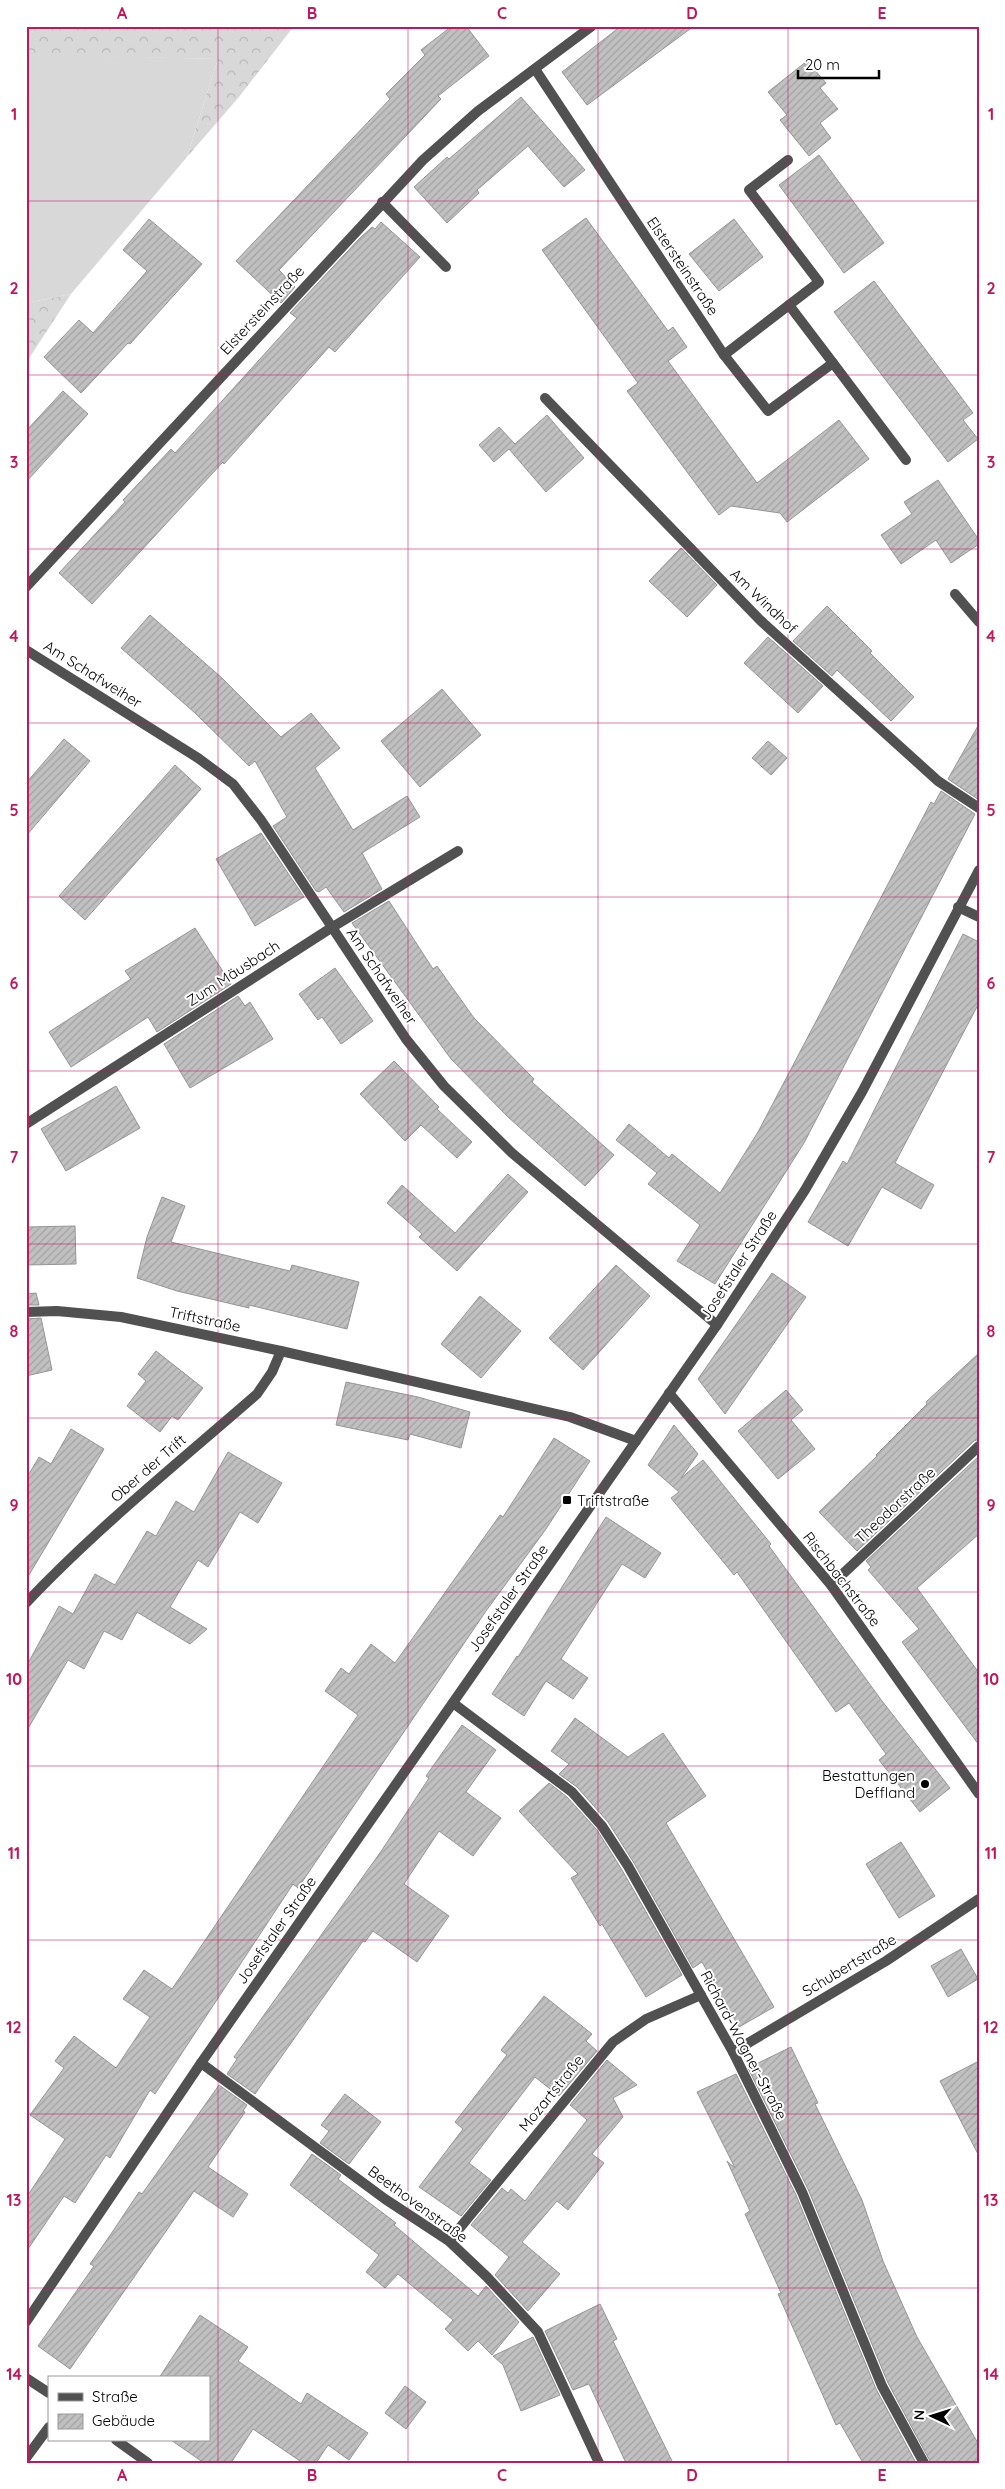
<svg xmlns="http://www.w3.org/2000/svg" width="1005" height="2489" viewBox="0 0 1005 2489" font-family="Quicksand,sans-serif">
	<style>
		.grass { fill: #d8d8d8 }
		.forest { fill: url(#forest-crowns) }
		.building { fill: url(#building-hatch); stroke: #959595 }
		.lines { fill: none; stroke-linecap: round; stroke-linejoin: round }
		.service { stroke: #515151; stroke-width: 10 }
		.minor { stroke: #515151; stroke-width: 10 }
		.tertiary { stroke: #515151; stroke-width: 10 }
		.grid { fill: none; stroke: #c2185b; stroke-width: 1; stroke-opacity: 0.55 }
		.poi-dot { fill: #000; stroke: #fff; stroke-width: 2 }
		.labels { text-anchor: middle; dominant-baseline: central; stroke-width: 4; stroke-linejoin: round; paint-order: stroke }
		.street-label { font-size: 15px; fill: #000; stroke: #fff }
		.poi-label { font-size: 15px; fill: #000; stroke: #fff; text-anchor: start }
		.neatline { fill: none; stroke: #c2185b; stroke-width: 2 }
		.grid-label { font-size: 16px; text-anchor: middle; font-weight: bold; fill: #c2185b }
	</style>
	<defs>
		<pattern id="forest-crowns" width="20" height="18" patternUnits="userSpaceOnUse" patternTransform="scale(1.25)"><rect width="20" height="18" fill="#d8d8d8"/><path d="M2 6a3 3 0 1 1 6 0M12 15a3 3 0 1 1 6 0" fill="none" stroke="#b8b8b8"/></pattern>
		<pattern id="building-hatch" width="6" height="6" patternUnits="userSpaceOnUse" patternTransform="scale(1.25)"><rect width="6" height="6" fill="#c0c0c0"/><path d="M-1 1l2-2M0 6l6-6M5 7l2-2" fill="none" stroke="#a3a3a3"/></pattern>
	</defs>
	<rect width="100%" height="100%" fill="#fff"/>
	<polygon class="grass" points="28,54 218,59 187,157 71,294 26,303"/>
	<g class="forest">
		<polygon points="26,26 294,26 239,97 187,157 218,59 26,55"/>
		<polygon points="71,294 26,363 26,303"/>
	</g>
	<g class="building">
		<polygon points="452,26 466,26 489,56 438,96 441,99 279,270 295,287 281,303 236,261 390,99 386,94 425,55 421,50"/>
		<polygon points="621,26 694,26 587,105 562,72"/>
		<polygon points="807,61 826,83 820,88 838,109 820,123 831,138 809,156 780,120 787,115 768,92"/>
		<polygon points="521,97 585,170 564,187 528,146 477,190 479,193 447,223 414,187 447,157 449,159"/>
		<polygon points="819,155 884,243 844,273 779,185"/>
		<polygon points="586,218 668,331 673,327 687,347 668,361 757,483 839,420 869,459 787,522 780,513 731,506 719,515 627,391 638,383 542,250"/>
		<polygon points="149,219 202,264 130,344 128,343 81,393 44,357 79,320 93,333 147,271 123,250"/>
		<polygon points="734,219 763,257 719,291 689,254"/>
		<polygon points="381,222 420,257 335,352 329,347 224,464 223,462 92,604 59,573 125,502 123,500 171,449 175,453 297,318 290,313 360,238 372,227 375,229"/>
		<polygon points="874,281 973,413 963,420 978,439 948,462 834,312"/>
		<polygon points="63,391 88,414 26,482 26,431"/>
		<polygon points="547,415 584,458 546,492 509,449 494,462 479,445 499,427 515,444"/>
		<polygon points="938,480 979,540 979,544 951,563 936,540 901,564 881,535 912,514 904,502"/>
		<polygon points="681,548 717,585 687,617 649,581"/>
		<polygon points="827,606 872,651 870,653 914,697 891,721 837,670 832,676 793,641"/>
		<polygon points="150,615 222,678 281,737 311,713 340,748 315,768 353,830 407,796 420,817 362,853 382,889 344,912 326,887 319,892 316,891 273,826 287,817 255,761 249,766 195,713 121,648"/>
		<polygon points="768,637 823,686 798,713 744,663"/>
		<polygon points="442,689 481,735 420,787 381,741"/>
		<polygon points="979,724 979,800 948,779"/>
		<polygon points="64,739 90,761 26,836 26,783"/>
		<polygon points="768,741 787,758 771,775 752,758"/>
		<polygon points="175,765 201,789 85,920 59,896"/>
		<polygon points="941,791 975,814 804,1143 715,1284 677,1261 700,1225 648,1184 657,1173 616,1140 629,1124 669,1158 672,1154 720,1193 758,1132 931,802 934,804"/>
		<polygon points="261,833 304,897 255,926 216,859"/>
		<polygon points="389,901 433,969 437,966 474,1018 534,1079 532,1082 614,1155 585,1186 508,1117 451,1059 352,923"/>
		<polygon points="195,928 231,984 157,1032 148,1017 71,1067 49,1032 131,979 125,971"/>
		<polygon points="963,934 979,942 979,1003 895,1163 934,1185 921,1209 882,1187 848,1246 808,1222 843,1161 847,1164"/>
		<polygon points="335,968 373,1021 341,1044 322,1017 318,1020 299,994"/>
		<polygon points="238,996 245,1006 250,1002 273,1039 190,1088 164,1044"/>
		<polygon points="394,1061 439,1107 437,1109 472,1142 457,1158 421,1125 405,1141 360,1094"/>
		<polygon points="116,1086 140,1128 66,1171 41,1129"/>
		<polygon points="508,1174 528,1192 457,1271 419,1237 422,1234 387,1203 402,1185 455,1233"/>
		<polygon points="162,1197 185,1206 171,1242 290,1271 292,1265 359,1282 347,1329 249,1305 249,1308 177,1291 137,1278 147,1237"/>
		<polygon points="75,1226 76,1264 26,1265 26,1227"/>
		<polygon points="616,1265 650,1296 583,1370 549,1338"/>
		<polygon points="772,1273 806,1297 725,1414 698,1379"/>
		<polygon points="36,1293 39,1305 26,1305 26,1294"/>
		<polygon points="480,1296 521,1331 481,1378 441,1344"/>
		<polygon points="41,1318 52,1370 26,1376 26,1319"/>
		<polygon points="156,1351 203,1388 178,1420 172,1416 160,1432 127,1406 146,1381 138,1374"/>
		<polygon points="979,1353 979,1439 974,1441 857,1551 819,1512 877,1456 876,1455 927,1404 926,1402"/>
		<polygon points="346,1382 418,1397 470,1412 461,1448 410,1434 408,1440 336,1425"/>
		<polygon points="786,1390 803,1410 791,1420 815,1449 778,1479 738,1431"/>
		<polygon points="674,1425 698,1454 681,1478 703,1460 771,1544 769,1546 882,1701 950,1788 920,1812 879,1760 886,1754 849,1703 836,1712 737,1572 734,1575 671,1498 679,1492 648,1465"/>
		<polygon points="71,1429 104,1449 26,1580 26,1479 39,1457 51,1464"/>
		<polygon points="554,1438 590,1461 546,1529 486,1611 298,1888 293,1884 155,2094 150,2090 110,2158 106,2155 75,2203 64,2196 26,2252 26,2198 65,2139 30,2115 64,2068 55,2061 74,2036 116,2068 150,2017 123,1999 144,1970 172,1989 358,1715 325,1691 341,1668 349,1674 371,1644 395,1663 500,1515 503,1517"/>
		<polygon points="228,1452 282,1483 258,1523 240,1512 208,1567 198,1560 170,1607 207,1629 190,1644 137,1612 122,1640 104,1631 84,1669 68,1660 26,1732 26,1667 59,1606 73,1614 95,1574 115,1585 147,1531 156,1536 176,1501 194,1512"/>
		<polygon points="979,1456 979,1534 917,1588 979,1673 979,1745 902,1642 919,1629 868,1570 871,1567 866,1561"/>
		<polygon points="606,1517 661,1553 645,1578 622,1564 561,1659 588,1678 573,1699 546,1681 524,1716 492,1694 517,1656 518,1657"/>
		<polygon points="575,1718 628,1757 663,1733 706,1796 666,1823 774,2007 739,2027 702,1962 693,1968 634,1863 608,1822 577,1787 559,1774 569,1764 551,1751"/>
		<polygon points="462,1725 496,1750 466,1792 501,1818 473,1856 439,1831 404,1884 449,1916 417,1962 373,1931 365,1942 363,1941 255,2094 227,2074 237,2059 234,2057 382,1850 429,1778 426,1776"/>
		<polygon points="549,1783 567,1797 597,1830 622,1870 682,1975 646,1997 602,1924 600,1926 571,1878 578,1874 519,1811"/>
		<polygon points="901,1842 935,1896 899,1918 866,1864"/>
		<polygon points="961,1949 978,1979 948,1997 931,1966"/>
		<polygon points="544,1996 592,2034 586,2041 597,2051 559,2096 535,2077 469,2163 491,2180 461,2216 419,2187 463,2129 455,2122 507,2055 501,2050"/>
		<polygon points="791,2047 818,2103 815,2104 862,2200 883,2261 917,2337 979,2445 979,2463 931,2463 888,2383 808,2189 748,2068"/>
		<polygon points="607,2060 637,2085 613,2098 623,2117 592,2154 604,2163 568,2210 557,2201 522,2242 560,2274 528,2311 495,2275 509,2257 471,2225 502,2188 508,2193 511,2189 525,2201 587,2120 570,2105"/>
		<polygon points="979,2061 979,2156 940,2081"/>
		<polygon points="736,2074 796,2195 876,2389 916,2463 863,2463 840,2423 836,2425 778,2294 781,2293 745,2214 750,2211 727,2161 735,2168 697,2092"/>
		<polygon points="219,2085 247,2105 243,2111 245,2112 208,2167 248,2194 233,2217 194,2191 70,2369 38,2346 94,2266 90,2264 111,2234 139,2192 142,2194"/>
		<polygon points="345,2094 381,2122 349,2164 320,2143 329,2131 321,2125"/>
		<polygon points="312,2154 341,2175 338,2179 396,2223 394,2225 478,2296 486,2286 519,2322 492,2355 478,2341 468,2351 445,2329 453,2320 398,2274 385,2288 366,2272 379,2255 290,2185"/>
		<polygon points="600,2304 617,2339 613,2341 673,2463 626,2463 589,2384 573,2390 545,2331"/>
		<polygon points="200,2315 248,2347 238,2361 301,2404 307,2393 368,2433 349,2460 328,2445 316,2463 303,2463 253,2429 231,2463 204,2463 171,2440 209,2440 209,2378 159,2378"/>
		<polygon points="533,2337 560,2395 521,2411 503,2365 493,2356"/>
		<polygon points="405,2386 426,2402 406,2429 385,2413"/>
	</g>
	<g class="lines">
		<g class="service">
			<polyline points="382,202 446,267"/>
			<polyline points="955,594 979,622"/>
		</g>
		<g class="minor">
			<polyline points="535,69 724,355 768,411 833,363 906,460"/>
			<polyline points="788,160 749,190 819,282 789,305"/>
			<polyline points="724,355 789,305 833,363"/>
			<polyline points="545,398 761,621 938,781 979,808"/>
			<polyline points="26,587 423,160 478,111 592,26"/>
			<polyline points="26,650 198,758 233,784 261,820 406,1039 444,1086 512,1153 717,1325"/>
			<polyline points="958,907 979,917"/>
			<polyline points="26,1124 331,928 458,851"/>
			<polyline points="26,1312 57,1311 121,1317 281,1351 570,1417 636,1441"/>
			<polyline points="831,1585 979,1446"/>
			<path d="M26 1603C97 1528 179 1462 257 1394L272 1372 281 1351"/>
			<polyline points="453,1703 572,1792 602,1826 628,1866 733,2052 802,2192 882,2386 924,2463"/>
			<polyline points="733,2052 886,1961 979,1899"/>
			<polyline points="201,2063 385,2199 449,2241 487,2277 538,2332 599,2463"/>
			<polyline points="449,2241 613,2042 646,2019 701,1995"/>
			<polyline points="26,2378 49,2393"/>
			<polyline points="116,2440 148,2463"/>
			<polyline points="26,2458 49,2427"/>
		</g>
		<g class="tertiary">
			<polyline points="669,1393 831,1585 979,1794"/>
			<polyline points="26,2322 201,2063 717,1325 805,1190 862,1092 979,870"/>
		</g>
	</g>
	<path class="grid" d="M218 26V2463M408 26V2463M598 26V2463M788 26V2463M26 201H979M26 375H979M26 549H979M26 723H979M26 897H979M26 1071H979M26 1244H979M26 1418H979M26 1592H979M26 1766H979M26 1940H979M26 2114H979M26 2288H979"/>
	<g class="poi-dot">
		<rect x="562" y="1495" width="10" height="10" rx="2.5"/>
		<circle cx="925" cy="1784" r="5"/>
	</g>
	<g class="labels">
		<g class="street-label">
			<text transform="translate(683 266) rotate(56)">Elstersteinstraße</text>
			<text transform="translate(262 310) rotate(-47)">Elstersteinstraße</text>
			<text transform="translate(764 601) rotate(44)">Am Windhof</text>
			<text transform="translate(93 674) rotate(32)">Am Schafweiher</text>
			<text transform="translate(233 973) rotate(-33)">Zum Mäusbach</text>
			<text transform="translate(382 976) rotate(56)">Am Schafweiher</text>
			<text transform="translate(738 1265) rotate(-57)">Josefstaler Straße</text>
			<text transform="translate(205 1319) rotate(12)">Triftstraße</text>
			<text transform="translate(148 1468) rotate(-41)">Ober der Trift</text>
			<text transform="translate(895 1505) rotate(-43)">Theodorstraße</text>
			<text transform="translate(842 1579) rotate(52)">Rischbachstraße</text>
			<text transform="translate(508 1598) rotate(-55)">Josefstaler Straße</text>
			<text transform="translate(276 1930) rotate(-55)">Josefstaler Straße</text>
			<text transform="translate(849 1965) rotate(-31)">Schubertstraße</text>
			<text transform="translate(744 2045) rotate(62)">Richard-Wagner-Straße</text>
			<text transform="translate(551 2093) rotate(-51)">Mozartstraße</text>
			<text transform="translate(418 2204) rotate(36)">Beethovenstraße</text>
		</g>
		<g class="poi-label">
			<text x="577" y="1500">Triftstraße</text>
			<text x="915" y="1775" text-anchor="end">Bestattungen<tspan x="915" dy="17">Deffland</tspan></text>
		</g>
	</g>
	<rect width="1005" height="2489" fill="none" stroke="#ffffff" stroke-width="55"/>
	<rect x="48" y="2376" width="162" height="65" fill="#ffffff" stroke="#999999"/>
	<rect x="58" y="2393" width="25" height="8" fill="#515151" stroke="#999999"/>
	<text x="92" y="2402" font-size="15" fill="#000000">Straße</text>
	<rect x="58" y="2414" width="25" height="15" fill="url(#building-hatch)" stroke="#999999"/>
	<text x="92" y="2426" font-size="15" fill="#000000">Gebäude</text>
	<g transform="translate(932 2416) rotate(274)" stroke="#ffffff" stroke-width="4" paint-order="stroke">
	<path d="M0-4L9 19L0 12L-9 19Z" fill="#000000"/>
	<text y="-8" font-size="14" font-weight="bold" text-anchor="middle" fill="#000000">N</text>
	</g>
	<path d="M798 70v8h81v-8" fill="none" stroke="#000000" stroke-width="2.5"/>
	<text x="805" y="70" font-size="15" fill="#000000" stroke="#ffffff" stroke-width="4" paint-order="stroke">20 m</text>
	<rect x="28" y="28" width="950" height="2434" class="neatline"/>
	<g class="grid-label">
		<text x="122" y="19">A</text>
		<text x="312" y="19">B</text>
		<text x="502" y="19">C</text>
		<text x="692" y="19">D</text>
		<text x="882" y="19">E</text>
		<text x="14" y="120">1</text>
		<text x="991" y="120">1</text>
		<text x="14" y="294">2</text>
		<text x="991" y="294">2</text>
		<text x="14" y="468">3</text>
		<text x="991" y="468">3</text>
		<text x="14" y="642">4</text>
		<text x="991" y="642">4</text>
		<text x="14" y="816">5</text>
		<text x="991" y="816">5</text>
		<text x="14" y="989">6</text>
		<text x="991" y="989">6</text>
		<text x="14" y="1163">7</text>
		<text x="991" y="1163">7</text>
		<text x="14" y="1337">8</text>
		<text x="991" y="1337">8</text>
		<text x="14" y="1511">9</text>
		<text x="991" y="1511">9</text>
		<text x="14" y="1685">10</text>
		<text x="991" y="1685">10</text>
		<text x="14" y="1859">11</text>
		<text x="991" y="1859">11</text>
		<text x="14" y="2033">12</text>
		<text x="991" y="2033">12</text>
		<text x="14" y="2206">13</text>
		<text x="991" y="2206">13</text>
		<text x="14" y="2380">14</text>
		<text x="991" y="2380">14</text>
		<text x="122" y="2481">A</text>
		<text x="312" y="2481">B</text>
		<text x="502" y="2481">C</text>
		<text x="692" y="2481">D</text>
		<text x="882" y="2481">E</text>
	</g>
</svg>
